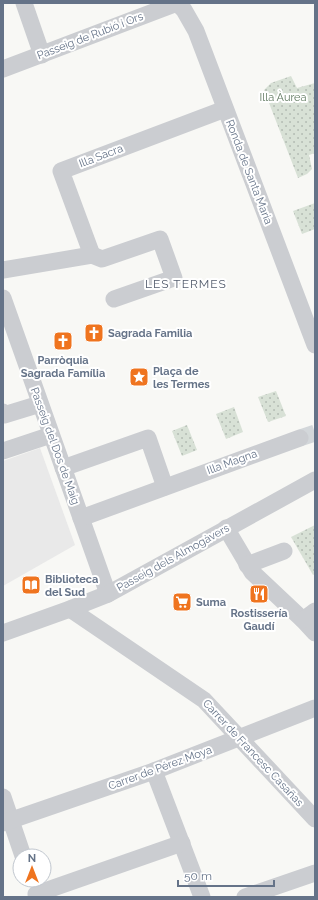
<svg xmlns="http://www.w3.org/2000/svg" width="318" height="900" viewBox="0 0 318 900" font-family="Raleway,sans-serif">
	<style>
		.built { fill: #e9e9e9 }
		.grass { fill: url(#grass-dots) }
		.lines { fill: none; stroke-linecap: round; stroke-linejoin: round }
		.minor-tunnel { stroke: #d3d7da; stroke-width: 17; stroke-dasharray: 17 8; stroke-linecap: butt }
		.minor { stroke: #cbcdd1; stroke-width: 17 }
		.labels { text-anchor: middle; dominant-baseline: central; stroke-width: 4; stroke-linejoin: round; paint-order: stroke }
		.street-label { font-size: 11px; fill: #657388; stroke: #fff }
		.park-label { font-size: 11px; fill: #617a61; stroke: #fff }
		.poi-label { font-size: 11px; font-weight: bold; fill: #657388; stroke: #fff; text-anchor: start }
		.neighbourhood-label { font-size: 12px; letter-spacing: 1px; fill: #545d6d; stroke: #fff }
	</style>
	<defs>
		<pattern id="grass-dots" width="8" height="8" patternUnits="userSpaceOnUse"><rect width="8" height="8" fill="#d8e1d6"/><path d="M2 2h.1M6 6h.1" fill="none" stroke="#b3bbb3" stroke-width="1.8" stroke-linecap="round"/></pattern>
	</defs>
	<rect width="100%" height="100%" fill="#f8f8f5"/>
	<polygon class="built" points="40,448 75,545 3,586 3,461"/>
	<g class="grass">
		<polygon points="291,76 297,88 315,83 315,153 309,155 312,169 307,174 298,178 264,90 271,83"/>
		<polygon points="315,203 315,229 302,234 293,211"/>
		<polygon points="276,391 286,416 268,422 258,397"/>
		<polygon points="234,407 243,432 226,439 216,414"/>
		<polygon points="187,425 197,450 182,456 172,431"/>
		<polygon points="315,525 315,574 313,575 291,537"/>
	</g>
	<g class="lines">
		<polyline class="minor-tunnel" points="300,438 315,433"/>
		<g class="minor">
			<polyline points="24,3 42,55"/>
			<polyline points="177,3 184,10 196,31 315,345"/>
			<polyline points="3,69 177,3"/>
			<polyline points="92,255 61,171 225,109"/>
			<polyline points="3,270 92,255 102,259 160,239 174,278 114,299"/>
			<polyline points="3,298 108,594"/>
			<polyline points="3,412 4,415 40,404"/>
			<polyline points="3,451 51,435"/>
			<polyline points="63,468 148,438 165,487"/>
			<polyline points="81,518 300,438"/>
			<polyline points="226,528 252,572 303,620 315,633"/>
			<polyline points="247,565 284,551"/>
			<polyline points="70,609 204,700 315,819"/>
			<polyline points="303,620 315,611"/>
			<polyline points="3,633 70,609 108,594 315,480"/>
			<polyline points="154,771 202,897"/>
			<polyline points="3,797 23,856"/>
			<polyline points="3,823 154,771 315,708"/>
			<polyline points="36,894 182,843"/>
			<polyline points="245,897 315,873"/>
		</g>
	</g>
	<defs>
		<g id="church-square" transform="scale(1)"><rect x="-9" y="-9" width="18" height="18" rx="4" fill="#ef741f" stroke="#fff"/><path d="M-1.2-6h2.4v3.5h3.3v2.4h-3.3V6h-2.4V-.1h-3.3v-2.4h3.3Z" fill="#fff"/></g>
		<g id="sight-square" transform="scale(1)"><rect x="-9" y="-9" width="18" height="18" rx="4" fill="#ef741f" stroke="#fff"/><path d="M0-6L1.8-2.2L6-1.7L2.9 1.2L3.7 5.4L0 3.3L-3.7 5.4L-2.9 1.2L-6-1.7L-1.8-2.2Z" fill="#fff"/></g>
		<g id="library-square" transform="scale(1)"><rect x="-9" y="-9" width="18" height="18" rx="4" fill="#ef741f" stroke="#fff"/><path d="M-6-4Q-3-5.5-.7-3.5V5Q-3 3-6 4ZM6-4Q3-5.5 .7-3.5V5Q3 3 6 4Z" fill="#fff"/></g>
		<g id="restaurant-square" transform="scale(1)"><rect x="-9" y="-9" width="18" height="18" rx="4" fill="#ef741f" stroke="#fff"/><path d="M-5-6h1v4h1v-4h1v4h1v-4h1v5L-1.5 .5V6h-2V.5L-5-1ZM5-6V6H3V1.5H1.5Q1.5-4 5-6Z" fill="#fff"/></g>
		<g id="supermarket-square" transform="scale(1)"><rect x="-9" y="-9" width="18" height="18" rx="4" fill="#ef741f" stroke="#fff"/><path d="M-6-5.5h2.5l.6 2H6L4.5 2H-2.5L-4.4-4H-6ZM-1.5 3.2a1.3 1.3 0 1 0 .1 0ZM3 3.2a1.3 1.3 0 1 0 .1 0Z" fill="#fff"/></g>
	</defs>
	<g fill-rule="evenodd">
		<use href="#church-square" x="94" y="333"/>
		<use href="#church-square" x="63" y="341"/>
		<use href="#sight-square" x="139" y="377"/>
		<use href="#library-square" x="31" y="585"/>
		<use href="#restaurant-square" x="259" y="594"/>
		<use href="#supermarket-square" x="182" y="602"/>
	</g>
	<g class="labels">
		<g class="street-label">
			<text transform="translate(90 36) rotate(-21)">Passeig de Rubió i Ors</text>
			<text transform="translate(101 156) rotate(-21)">Illa Sacra</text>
			<text transform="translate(249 172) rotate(69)">Ronda de Santa Maria</text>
			<text transform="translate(55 446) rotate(70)">Passeig del Dos de Maig</text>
			<text transform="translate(232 462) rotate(-20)">Illa Magna</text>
			<text transform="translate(173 558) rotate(-29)">Passeig dels Almogàvers</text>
			<text transform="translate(253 753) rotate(47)">Carrer de Francesc Casañas</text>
			<text transform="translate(160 768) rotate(-20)">Carrer de Pérez Moya</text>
		</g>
		<g class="park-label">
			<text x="283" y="97">Illa Àurea</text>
		</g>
		<g class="poi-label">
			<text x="108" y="333">Sagrada Familia</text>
			<text x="63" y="360" text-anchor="middle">Parròquia<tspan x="63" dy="13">Sagrada Família</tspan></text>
			<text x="153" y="371">Plaça de<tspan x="153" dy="13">les Termes</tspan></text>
			<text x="45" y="579">Biblioteca<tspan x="45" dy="13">del Sud</tspan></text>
			<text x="196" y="602">Suma</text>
			<text x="259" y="613" text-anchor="middle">Rostissería<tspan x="259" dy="13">Gaudí</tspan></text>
		</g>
		<g class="neighbourhood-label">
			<text x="186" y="284">LES TERMES</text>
		</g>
	</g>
	<rect width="318" height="900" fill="none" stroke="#657388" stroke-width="8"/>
	<g transform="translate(32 868)"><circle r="19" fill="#ffffff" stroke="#c1c7cf"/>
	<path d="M0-3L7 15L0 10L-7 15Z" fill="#ef741f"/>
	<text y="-6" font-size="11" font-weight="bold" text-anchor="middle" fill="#657388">N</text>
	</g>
	<path d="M178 880v6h96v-6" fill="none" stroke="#657388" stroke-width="2"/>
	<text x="184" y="880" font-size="12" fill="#657388" stroke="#ffffff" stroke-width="3" paint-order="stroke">50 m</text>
</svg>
